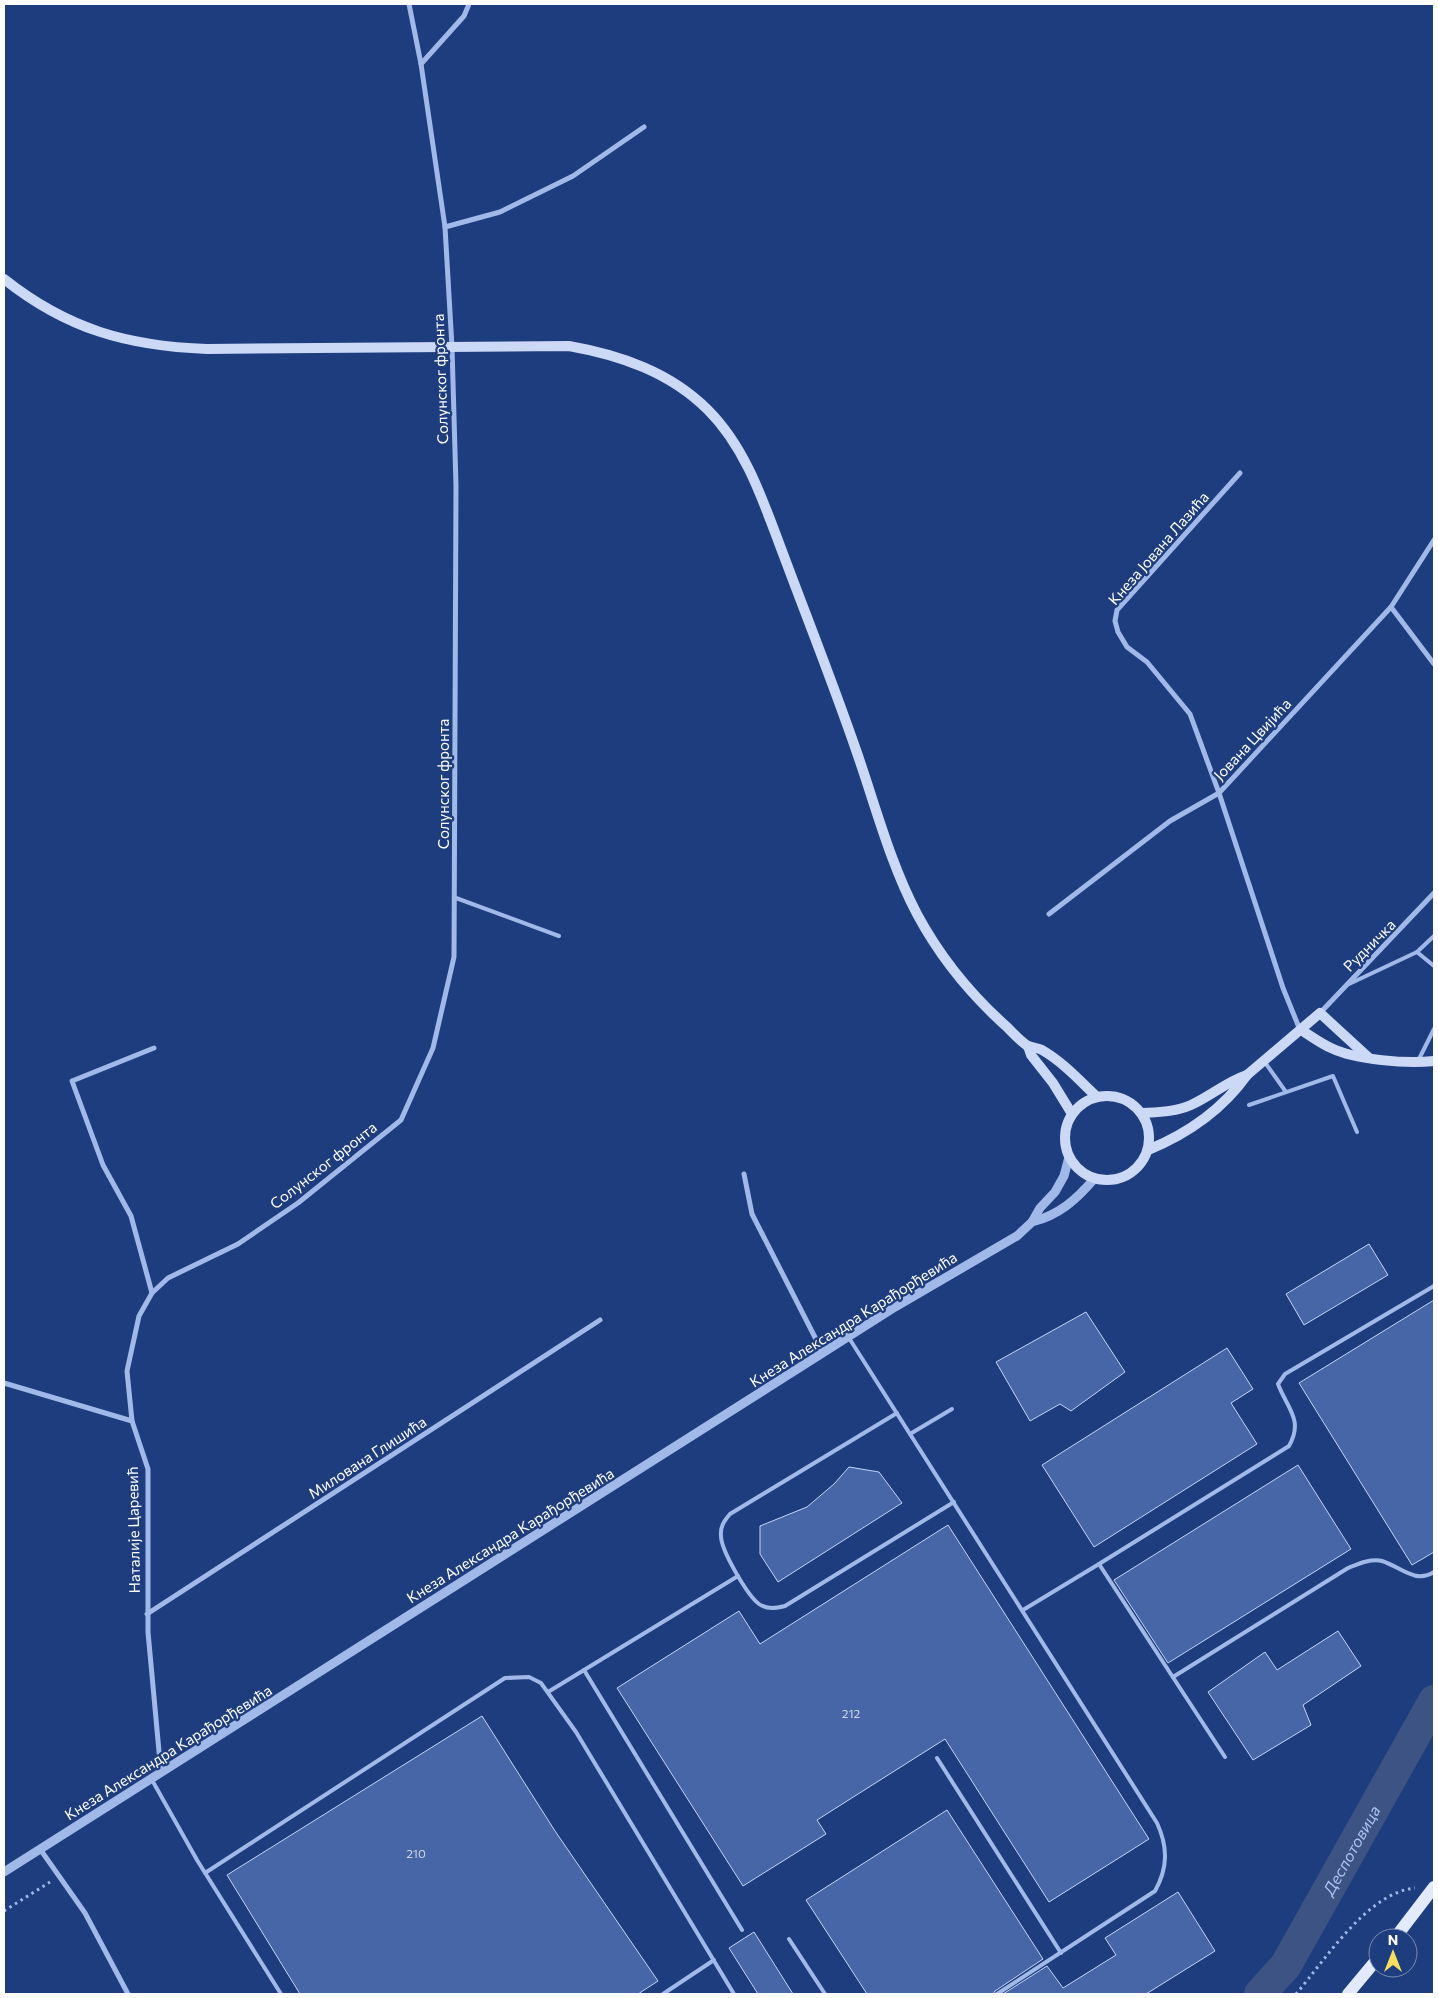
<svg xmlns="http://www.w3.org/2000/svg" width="1438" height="1998" viewBox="0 0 1438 1998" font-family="Commissioner,sans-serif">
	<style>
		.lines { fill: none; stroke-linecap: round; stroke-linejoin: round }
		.river { stroke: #3c5383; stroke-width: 32 }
		.building { fill: #4666a7; stroke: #c5d5f6 }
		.path { stroke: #a1b9e8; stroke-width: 3; stroke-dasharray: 2.5 4; stroke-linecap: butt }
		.service { stroke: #a1b9e8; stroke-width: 4 }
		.minor { stroke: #a1b9e8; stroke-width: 5 }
		.tertiary { stroke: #a1b9e8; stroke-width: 9 }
		.secondary { stroke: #ccd9f6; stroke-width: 10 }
		.primary { stroke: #e3eafe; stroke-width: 12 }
		.labels { text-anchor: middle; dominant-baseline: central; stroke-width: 4.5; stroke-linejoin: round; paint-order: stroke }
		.number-label { font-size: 12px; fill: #d1d9e9 }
		.street-label { font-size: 15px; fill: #fff; stroke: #1e3d7e }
		.water-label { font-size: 16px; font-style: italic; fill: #acc3f0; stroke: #1e3d7e }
	</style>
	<rect width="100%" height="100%" fill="#1e3d7e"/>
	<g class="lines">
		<path class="river" id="s1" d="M1260 1994 1286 1965 1434 1701"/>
	</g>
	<g class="building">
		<polygon points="1369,1244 1388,1275 1304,1325 1286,1294"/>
		<polygon points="1434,1300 1434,1552 1412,1565 1299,1383"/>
		<polygon points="1086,1312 1125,1372 1071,1411 1060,1404 1030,1421 996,1362"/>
		<polygon points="1227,1348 1253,1389 1231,1403 1257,1444 1094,1547 1042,1465"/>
		<polygon points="1298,1465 1351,1549 1168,1663 1114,1580"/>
		<polygon points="849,1467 879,1472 902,1503 778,1582 760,1554 760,1526 807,1507 834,1484"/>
		<polygon points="948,1525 1149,1839 1049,1902 945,1739 817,1820 826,1834 743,1886 617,1688 739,1611 760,1644"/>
		<polygon points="1338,1631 1361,1666 1303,1705 1311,1725 1253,1760 1208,1692 1265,1652 1277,1670"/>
		<polygon points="482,1716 555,1831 658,1981 638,1994 300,1994 227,1875"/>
		<polygon points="947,1810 1043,1959 995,1991 993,1994 867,1994 806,1900"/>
		<polygon points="1178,1892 1215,1951 1146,1994 1003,1994 1047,1966 1063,1988 1116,1955 1105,1938"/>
		<polygon points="754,1932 793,1994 758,1994 729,1948"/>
	</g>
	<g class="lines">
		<g class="path">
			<polyline points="4,1911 50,1882"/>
			<path d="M1296 1994C1326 1959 1367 1893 1415 1888"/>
		</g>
		<g class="service">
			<polyline points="456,898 559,936"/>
			<polyline points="1417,952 1434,966"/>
			<polyline points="1349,984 1417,952 1434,936"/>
			<polyline points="1264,1061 1286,1092"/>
			<polyline points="1418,1061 1434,1029"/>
			<polyline points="1249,1105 1333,1076 1357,1132"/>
			<path d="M849 1338 1157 1823C1168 1847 1168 1868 1155 1891L997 1994"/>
			<path d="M897 1413 730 1514C724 1521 720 1527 721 1536 721 1550 747 1595 759 1604 767 1610 777 1608 785 1606L954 1502"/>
			<polyline points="910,1434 952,1409"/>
			<path d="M1099 1564 1289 1446C1304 1420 1287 1408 1278 1384L1285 1374 1434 1286"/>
			<polyline points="1023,1610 1099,1564 1225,1757"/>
			<polyline points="584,1670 742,1930"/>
			<path d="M1173 1677 1348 1568C1358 1564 1371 1558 1382 1561 1401 1567 1415 1584 1434 1572"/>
			<polyline points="548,1692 738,1576"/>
			<polyline points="937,1758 1061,1953"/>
			<polyline points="152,1780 197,1860 281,1994"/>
			<polyline points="205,1873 505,1678 529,1677 541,1683 576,1732 734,1994"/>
			<polyline points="789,1939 825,1994"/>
			<polyline points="663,1994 714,1960"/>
		</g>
		<g class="minor">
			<polyline points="421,64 464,16 469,4"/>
			<polyline points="445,227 500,212 573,176 644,127"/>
			<polyline points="1240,473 1117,610 1115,621 1118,632 1127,647 1147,662 1190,714 1219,793 1283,988 1300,1030"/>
			<polyline points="1391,607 1434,664"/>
			<polyline points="1049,914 1170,821 1219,793 1391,607 1434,540"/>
			<polyline points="1320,1013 1434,893"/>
			<polyline points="744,1174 752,1214 823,1353"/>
			<polyline points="152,1293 131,1216 103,1165 72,1081 154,1048"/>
			<polyline points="4,1383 132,1421 148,1469 148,1632 161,1773"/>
			<polyline points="132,1421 127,1371 139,1316 152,1293 168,1278 238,1244 298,1203 401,1120 433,1048 454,957 456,486 452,347 445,227 421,64 409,4"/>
			<polyline points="147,1614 600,1320"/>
			<polyline points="40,1849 85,1913 128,1994"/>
		</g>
		<g class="tertiary">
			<path d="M1032 1222C1059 1215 1076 1200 1094 1179"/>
			<polyline points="4,1872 895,1307 1017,1236 1032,1222 1040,1208 1055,1192 1064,1176 1069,1157"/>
		</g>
		<g class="secondary">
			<path d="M4 279C67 329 127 346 207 349L569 346C620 355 670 372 708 410 748 450 765 507 785 559 809 623 834 686 856 750 875 804 890 863 917 914 940 957 970 994 1007 1027 1013 1033 1021 1042 1028 1046 1033 1048 1038 1048 1042 1050 1063 1062 1080 1081 1097 1097"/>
			<path d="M1301 1030C1311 1036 1320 1043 1331 1048 1356 1060 1407 1064 1434 1061"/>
			<polyline points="1028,1046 1031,1055 1053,1083 1072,1114"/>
			<circle cx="1107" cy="1138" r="42"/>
			<path d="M1141 1113C1158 1112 1175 1112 1191 1105 1211 1096 1226 1082 1247 1075"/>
			<path d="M1148 1150C1187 1134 1222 1110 1247 1075L1320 1013 1369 1058"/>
		</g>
		<g class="primary">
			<polyline points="1395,1938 1434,1887"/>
			<polyline points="1348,1994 1378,1958"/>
		</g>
	</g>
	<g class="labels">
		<g class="number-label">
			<text x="851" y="1713">212</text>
			<text x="416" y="1853">210</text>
		</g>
		<g class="street-label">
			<text transform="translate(440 379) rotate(-92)">Солунског фронта</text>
			<text transform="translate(1158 548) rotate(-49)">Кнеза Јована Лазића</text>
			<text transform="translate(1252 739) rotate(-47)">Јована Цвијића</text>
			<text transform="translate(443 784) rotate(-90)">Солунског фронта</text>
			<text transform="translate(1369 945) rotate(-45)">Рудничка</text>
			<text transform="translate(323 1165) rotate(-38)">Солунског фронта</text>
			<text transform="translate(853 1319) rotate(-32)">Кнеза Александра Карађорђевића</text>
			<text transform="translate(367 1457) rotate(-33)">Милована Глишића</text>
			<text transform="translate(133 1530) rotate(-91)">Наталије Царевић</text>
			<text transform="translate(510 1535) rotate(-32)">Кнеза Александра Карађорђевића</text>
			<text transform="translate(168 1752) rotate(-32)">Кнеза Александра Карађорђевића</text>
		</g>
		<g class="water-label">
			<text stroke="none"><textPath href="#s1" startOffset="171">Деспотовица</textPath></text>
		</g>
	</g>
	<rect width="1438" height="1998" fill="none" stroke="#ffffff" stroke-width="10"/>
	<g transform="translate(1393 1953)"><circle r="24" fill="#1e3d7e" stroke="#788bb2"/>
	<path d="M0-4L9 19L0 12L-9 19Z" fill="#f7dd60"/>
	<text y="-8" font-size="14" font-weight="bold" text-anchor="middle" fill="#ffffff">N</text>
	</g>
</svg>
